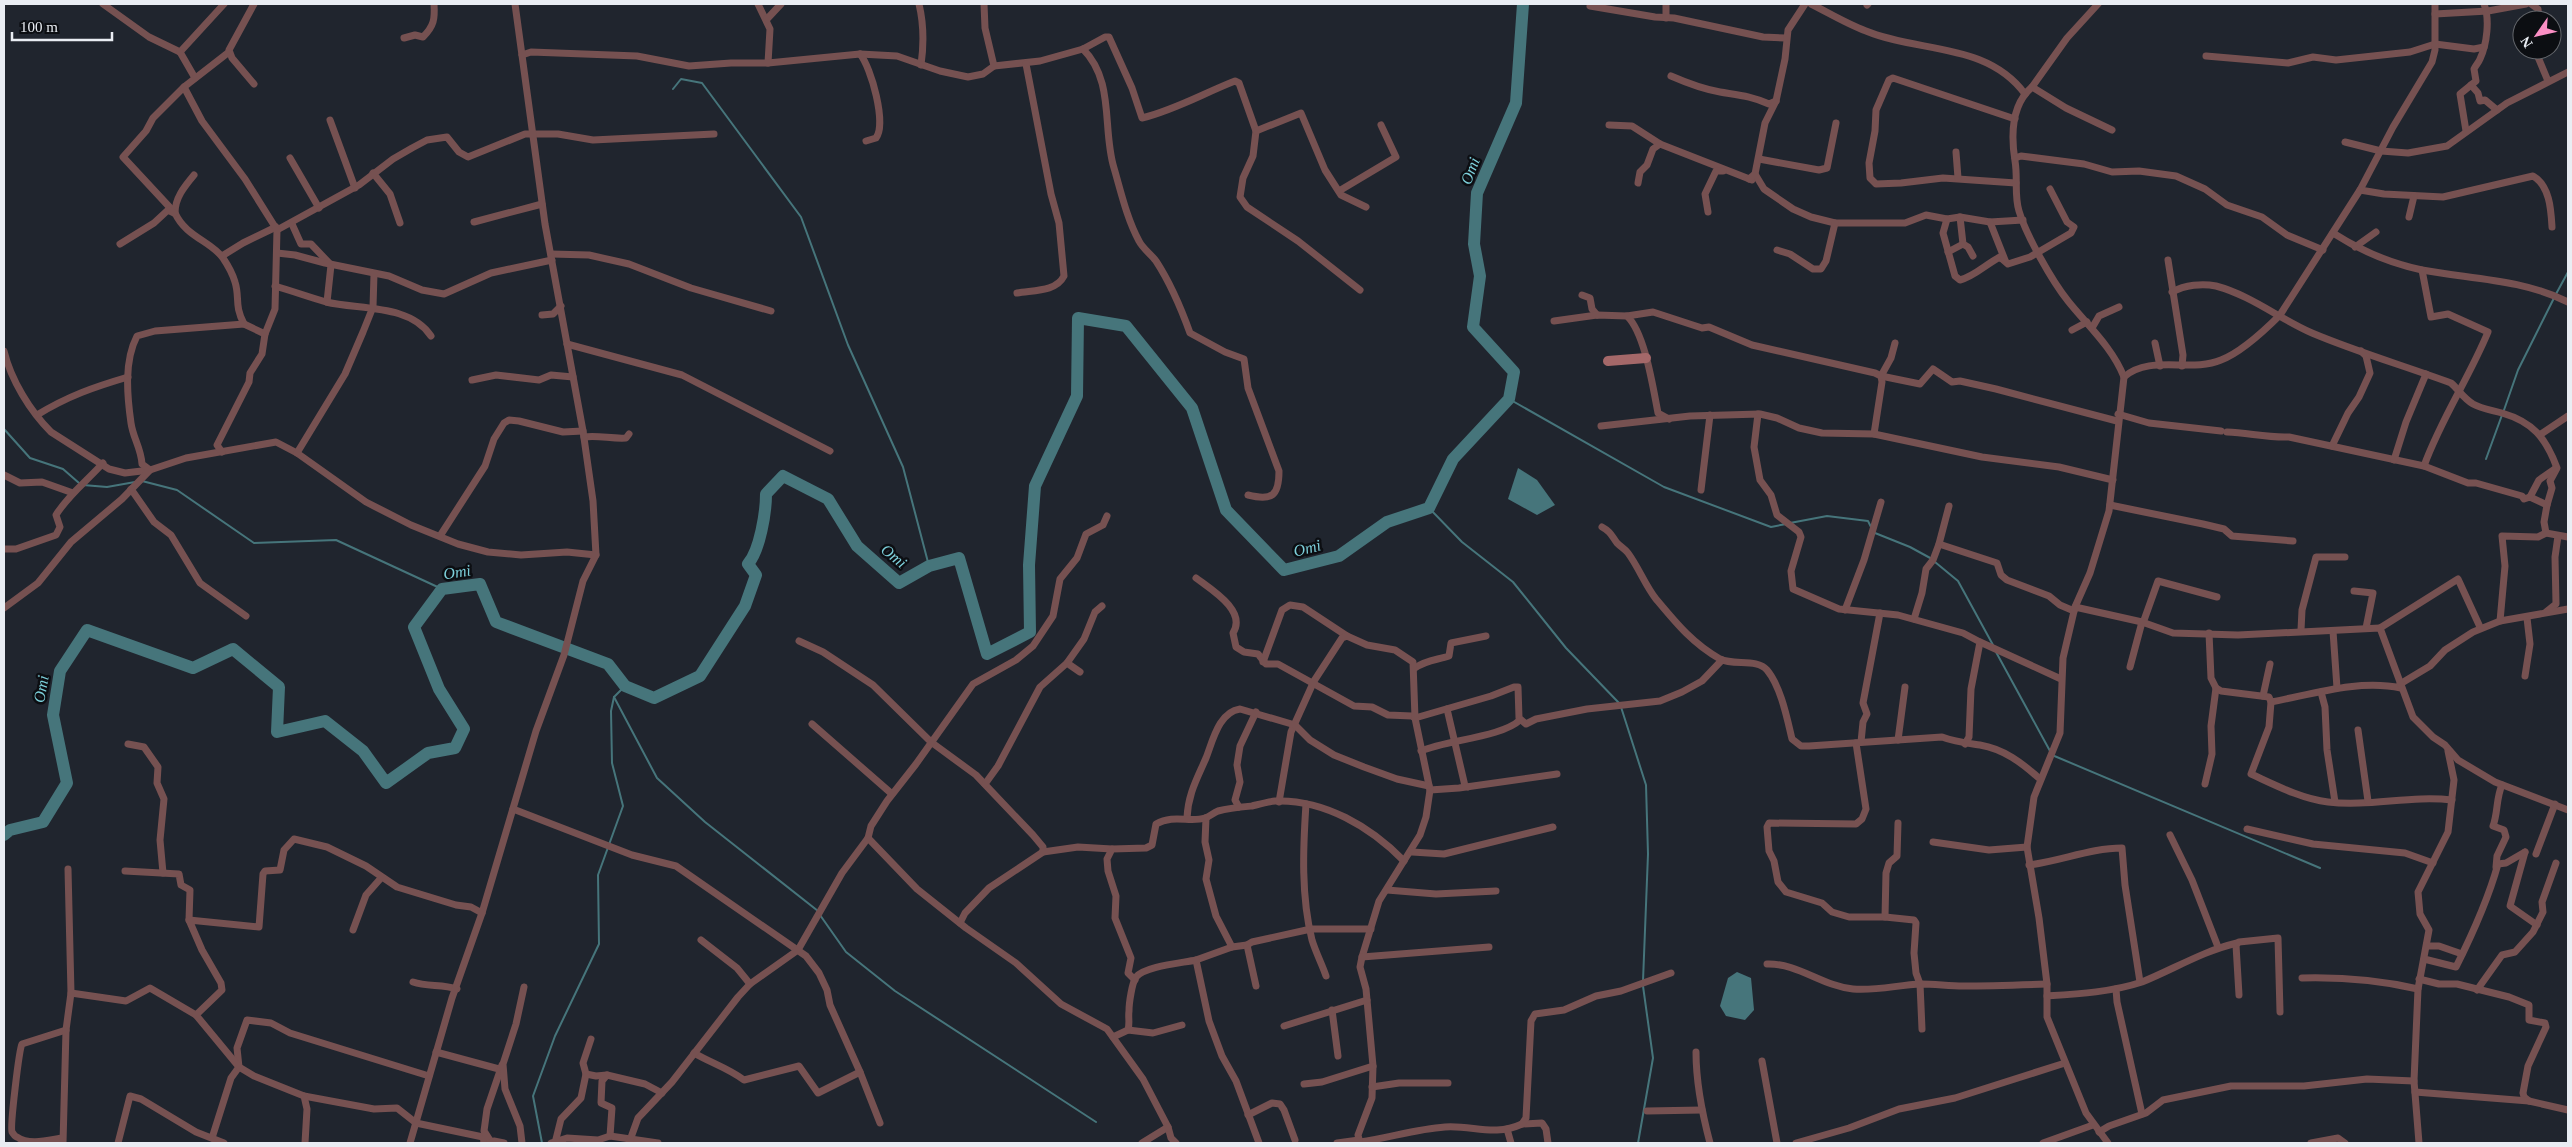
<svg xmlns="http://www.w3.org/2000/svg" width="2572" height="1147" viewBox="0 0 2572 1147" font-family="Georgia,serif">
	<style>
		.water { fill: #46757b }
		.lines { fill: none; stroke-linecap: round; stroke-linejoin: round }
		.stream { stroke: #46757b; stroke-width: 2 }
		.river { stroke: #46757b; stroke-width: 12 }
		.street { stroke: #765151; stroke-width: 7 }
		.secondary { stroke: #a46869; stroke-width: 10 }
		.labels { text-anchor: middle; dominant-baseline: central; stroke-width: 5; stroke-linejoin: round; paint-order: stroke }
		.water-label { font-size: 16px; font-style: italic; fill: #7dd0db; stroke: #0c0e12 }
	</style>
	<rect width="100%" height="100%" fill="#20252e"/>
	<g class="water">
		<polygon points="1518,468 1537,480 1555,505 1537,515 1508,499"/>
		<polygon points="1737,972 1751,978 1754,1010 1745,1020 1726,1016 1720,1006 1728,978"/>
	</g>
	<g class="lines">
		<g class="stream">
			<polyline points="673,89 681,79 702,83 801,217 848,345 903,467 929,566"/>
			<polyline points="2556,294 2568,272"/>
			<polyline points="1509,399 1664,487 1771,527 1786,524"/>
			<polyline points="2504,410 2518,370 2554,298"/>
			<polyline points="4,429 30,458 63,469 79,483"/>
			<polyline points="2486,459 2502,415"/>
			<polyline points="142,481 177,490 254,543 336,540 442,589"/>
			<polyline points="83,485 107,487 135,482"/>
			<polyline points="1429,508 1462,542 1513,582 1566,648 1619,703"/>
			<polyline points="1790,523 1827,516 1868,521 1871,527"/>
			<polyline points="1875,533 1910,547 1932,559"/>
			<polyline points="1935,562 1958,581 1993,645"/>
			<polyline points="1996,652 2050,751"/>
			<polyline points="614,697 657,778 705,822 818,911"/>
			<polyline points="1621,707 1646,785 1648,854 1643,981"/>
			<polyline points="2052,755 2320,868"/>
			<polyline points="820,915 846,952 895,991 1096,1122"/>
			<polyline points="542,1143 533,1096 555,1036 599,944 598,875 623,806 612,763 611,711 614,697 625,686"/>
			<polyline points="1638,1143 1653,1058 1643,986"/>
		</g>
		<path class="river" d="M4 835 10 830 43 822 67 783 53 715 60 671 87 630 193 668 233 649 279 687 277 732 325 721 363 751 386 783 428 753 455 748 464 729 439 689 414 627 442 589 480 584 496 622 608 664 625 686 654 698 700 676 745 606 756 575 748 564C760 550 766 512 766 494L783 476 828 499 857 546 899 583 929 566 959 558 987 654 1030 632 1029 565 1035 486 1077 396 1078 318 1126 326 1192 408 1226 510 1284 570 1339 556 1387 522 1429 508 1453 459 1509 399 1514 372 1473 327 1480 276 1474 244 1477 193 1516 103 1523 4"/>
		<g class="street">
			<polyline points="103,4 149,37 180,52 224,4"/>
			<polyline points="254,4 229,50 232,58 254,84"/>
			<polyline points="758,4 770,29 768,63"/>
			<path d="M919 4C924 25 924 44 921 65"/>
			<polyline points="984,4 985,28 994,66"/>
			<path d="M1811 4C1829 13 1847 24 1866 31 1919 53 1987 42 2025 94"/>
			<polyline points="2531,4 2538,9 2539,20"/>
			<polyline points="1867,5 1868,4"/>
			<polyline points="1590,6 1655,17 1674,18 1763,37 1786,38"/>
			<polyline points="2435,14 2488,11 2526,4"/>
			<polyline points="1666,18 1666,4"/>
			<polyline points="767,19 781,4"/>
			<path d="M404 38 415 35 423 37C434 26 435 19 434 4"/>
			<path d="M1083 49C1115 81 1102 129 1114 168 1121 192 1127 219 1139 241 1143 249 1151 254 1156 261 1171 284 1181 308 1190 333L1225 352 1244 359 1248 388 1279 471C1279 496 1272 501 1248 495"/>
			<polyline points="2535,50 2548,81"/>
			<polyline points="180,52 195,78"/>
			<path d="M860 54C871 67 887 124 876 138L866 141"/>
			<path d="M522 55 531 52 637 56 689 66 731 63H768L860 54 897 56 940 71 968 77 983 74 994 66 1040 61 1083 49 1105 37H1109L1132 88 1142 118C1175 110 1204 93 1235 81L1239 83 1256 131 1253 156 1243 178 1240 197 1247 207 1298 241 1360 290"/>
			<polyline points="2206,56 2288,63 2313,57 2336,60 2410,52 2435,44 2474,49 2484,47"/>
			<path d="M1671 76C1687 83 1703 89 1720 92 1738 95 1752 96 1769 104L1776 101"/>
			<polyline points="2471,85 2478,93 2480,101 2485,100 2497,110"/>
			<polyline points="2032,87 2067,38 2098,4"/>
			<polyline points="2015,119 1893,78 1889,80 1876,110 1875,131 1869,163 1870,178 1876,184 1901,183 1943,178 2016,183"/>
			<polyline points="330,120 355,188"/>
			<polyline points="1609,125 1632,126 1660,144 1752,180"/>
			<path d="M2112 130 2066 108 2032 87C2011 105 2011 136 2015 161 2018 178 2014 195 2019 211 2026 235 2052 281 2068 301 2088 326 2112 347 2124 377"/>
			<polyline points="1256,131 1301,113 1325,170 1341,195 1366,207"/>
			<path d="M2466 131 2460 94 2476 81 2474 69C2476 65 2479 62 2480 59 2487 44 2490 19 2484 4"/>
			<polyline points="2345,142 2381,151 2408,153 2447,146 2507,103 2568,72"/>
			<polyline points="1956,152 1958,178"/>
			<polyline points="290,158 319,208"/>
			<polyline points="2015,158 2021,156 2084,164 2112,172 2139,171 2176,176 2205,189 2227,205 2262,217 2287,235 2323,250"/>
			<polyline points="1759,159 1819,170 1827,168 1836,123"/>
			<polyline points="373,173 390,194 400,223"/>
			<polyline points="1755,174 1764,189 1793,209 1811,217 1835,223 1905,223 1926,215 1947,219 1960,217 1990,222 2023,220"/>
			<path d="M194 175C184 187 175 198 175 213 186 237 211 241 223 258 227 264 233 275 235 282 240 298 234 305 244 324L265 334"/>
			<polyline points="1749,179 1755,174 1765,123 1776,101 1785,59 1788,30 1805,4"/>
			<polyline points="1638,183 1640,172 1647,165 1653,149 1660,144"/>
			<path d="M2360 190 2384 194 2443 197 2533 176C2550 186 2551 210 2552 227"/>
			<polyline points="1339,191 1396,157 1381,125"/>
			<polyline points="1708,212 1705,194 1716,171 1723,171"/>
			<polyline points="175,213 123,157 146,131 153,118 184,87"/>
			<polyline points="1960,217 1963,244 1968,247 1973,256"/>
			<polyline points="2409,217 2414,196"/>
			<path d="M1947 219 1943 233 1955 276 1960 280C1975 276 1986 264 2000 257L2008 264 2030 257 2071 233 2074 227 2067 222 2050 189"/>
			<polyline points="474,222 542,204"/>
			<polyline points="1990,222 2005,260"/>
			<polyline points="292,224 301,244 311,244 331,265 327,302"/>
			<polyline points="277,230 359,185 393,159 412,148 427,140 447,137 459,152 468,157 525,134 558,134 593,140 714,134"/>
			<path d="M2333 233C2361 251 2389 263 2422 270 2471 279 2522 279 2568 302"/>
			<polyline points="120,244 154,223 168,210 174,213"/>
			<polyline points="2355,247 2376,232"/>
			<polyline points="1777,250 1790,254 1813,269 1821,269 1826,261 1835,223"/>
			<polyline points="1948,252 1963,244"/>
			<polyline points="277,253 295,255 325,263 389,276 422,290 444,294 491,273 552,260"/>
			<polyline points="551,254 589,255 629,264 691,288 771,311"/>
			<polyline points="222,256 243,243 276,227"/>
			<polyline points="2168,260 2183,355 2182,366"/>
			<path d="M2422 270 2431 317 2448 314 2488 332C2469 378 2441 419 2424 466"/>
			<path d="M275 286C292 291 309 297 326 302 360 310 410 304 431 336"/>
			<path d="M2172 292C2185 285 2202 283 2216 286 2250 295 2280 319 2312 333 2357 352 2405 366 2451 383 2459 390 2463 398 2473 404 2482 409 2492 410 2502 413 2533 422 2546 438 2557 468L2550 481 2552 488 2547 505 2544 522 2546 533"/>
			<path d="M1017 293C1033 290 1056 292 1064 276L1059 223 1051 194 1026 64"/>
			<polyline points="1582,295 1590,298 1592,309 1597,315"/>
			<polyline points="542,315 553,314 561,306"/>
			<polyline points="1627,316 1653,312 1702,328 1709,327 1752,345 1875,373 1881,376 1882,382 1874,434"/>
			<path d="M1554 321 1597 315 1627 316C1645 333 1653 388 1658 413L1669 419"/>
			<polyline points="2092,328 2099,316 2119,307"/>
			<polyline points="2072,330 2087,322"/>
			<polyline points="1895,343 1891,358 1881,376 1920,384 1933,369 1952,382 1960,381 1996,389 2117,421"/>
			<polyline points="2155,343 2160,366"/>
			<polyline points="567,344 682,375 830,451"/>
			<path d="M4 351C11 380 30 411 51 432L109 469 125 473 150 470 186 458 276 442 297 453 366 502 411 525 458 544 488 552 521 555 567 552 596 555"/>
			<polyline points="472,380 496,375 539,380 551,375 573,377"/>
			<polyline points="1758,414 1754,447 1760,480 1771,495 1777,515 1799,532 1801,537 1791,571 1793,589 1839,609 1898,615 1963,633 1980,642 1971,689 1969,737 1965,744"/>
			<polyline points="2118,414 2149,423 2221,431"/>
			<path d="M37 415C68 396 94 387 128 377"/>
			<polyline points="1601,426 1690,416 1760,414 1777,418 1799,428 1822,433 1874,434 1982,457 2059,467 2113,480"/>
			<path d="M2227 432C2249 433 2268 438 2289 437L2424 466 2468 483H2476L2522 496 2524 499 2530 497 2547 505"/>
			<polyline points="2541,434 2568,416"/>
			<path d="M584 437C598 435 612 439 626 438L629 434"/>
			<polyline points="2332,446 2348,413 2359,397 2370,373 2366,356 2361,351"/>
			<polyline points="222,452 217,445 249,382 250,373 262,354 265,334 275,309 277,230 245,179 202,121 184,87 229,52"/>
			<polyline points="297,453 345,374 363,332 373,307 374,274"/>
			<polyline points="2394,460 2406,422 2426,374"/>
			<polyline points="4,475 20,483 42,482 73,493"/>
			<polyline points="131,489 154,522 171,535 200,583 246,616"/>
			<polyline points="1701,490 1710,415"/>
			<polyline points="2530,497 2539,480 2556,468"/>
			<polyline points="2110,505 2203,524 2224,529 2232,536 2293,541"/>
			<path d="M1602 527C1611 532 1611 535 1617 543 1621 547 1625 549 1628 553 1639 568 1645 585 1656 599 1676 623 1693 644 1720 659 1734 666 1757 658 1767 670 1781 687 1787 718 1792 739L1801 746H1809L1942 737C1955 742 1966 743 1980 745 2004 749 2022 763 2040 779"/>
			<polyline points="440,536 485,466 494,439 504,423 509,420 519,421 563,432 583,431"/>
			<polyline points="1939,544 1997,563 2001,575 2007,580 2049,596 2060,605 2074,611"/>
			<path d="M4 549H16L56 535 60 527 56 515C68 495 87 481 103 463"/>
			<path d="M1196 578C1212 590 1247 611 1233 633L1236 647 1244 652 1258 654 1266 664H1278L1354 706 1372 707 1388 715 1412 716 1415 718 1491 696 1514 687H1518L1519 718 1526 724 1536 719 1587 709 1660 701 1682 692 1702 681 1722 660"/>
			<polyline points="2354,591 2373,593 2366,628"/>
			<path d="M2075 607 2090 573 2109 511 2124 377C2150 354 2191 373 2221 360 2242 352 2264 331 2280 315L2360 190 2393 127 2432 62 2435 50V4"/>
			<path d="M4 608 38 583 71 542 122 499 150 470 142 464C141 448 133 438 131 423 127 395 124 361 137 336L155 331 244 324"/>
			<polyline points="1845,610 1864,560 1881,502"/>
			<polyline points="2546,612 2556,604 2555,557 2558,536"/>
			<polyline points="1914,619 1922,593 1926,569 1933,560 1939,544 1949,506"/>
			<polyline points="2500,621 2505,566 2502,536 2538,537 2546,533 2568,537"/>
			<polyline points="2143,623 2158,581 2217,597"/>
			<polyline points="2380,628 2458,579 2480,627"/>
			<polyline points="2301,630 2302,610 2316,557 2345,557"/>
			<polyline points="2333,631 2337,688"/>
			<polyline points="799,641 823,652 873,685 931,742 976,775 1033,835 1043,847 1043,852"/>
			<polyline points="1980,642 2061,679"/>
			<polyline points="1263,662 1282,610 1290,605 1303,607 1347,636"/>
			<polyline points="1067,663 1084,639 1095,612 1102,606"/>
			<polyline points="2130,667 2142,622"/>
			<path d="M1415 668C1426 660 1437 660 1449 656L1451 643 1486 636"/>
			<polyline points="2525,676 2530,644 2527,618"/>
			<polyline points="2400,684 2430,666 2445,650 2473,632 2500,621 2568,609"/>
			<path d="M2216 688 2221 691 2269 697 2271 702C2313 694 2359 679 2401 688"/>
			<polyline points="2321,692 2325,707 2327,750 2335,802"/>
			<polyline points="2263,696 2270,664"/>
			<path d="M2271 702 2269 727 2251 774C2275 785 2302 799 2328 802 2369 807 2411 795 2452 800"/>
			<polyline points="1447,709 1465,786 1468,787"/>
			<polyline points="812,724 892,794"/>
			<polyline points="2358,730 2368,801"/>
			<polyline points="1898,740 1905,687"/>
			<polyline points="1861,742 1863,722 1867,714 1863,703 1880,613"/>
			<polyline points="1856,743 1866,809 1862,819 1856,824 1769,823 1767,827 1769,851 1774,861 1778,882 1786,892 1822,903 1832,912 1849,917 1885,917 1914,920 1916,923 1914,953 1916,973 1920,984 1922,1029"/>
			<polyline points="128,744 144,747 158,767 157,783 164,799 160,840 163,873"/>
			<path d="M1421 751C1447 740 1502 737 1520 720"/>
			<polyline points="985,784 998,766 1040,687 1067,663 1080,672"/>
			<polyline points="2205,784 2212,754 2211,726 2216,688 2211,678 2209,633"/>
			<polyline points="1430,790 1459,788 1557,774"/>
			<polyline points="1279,802 1291,732 1314,681 1342,638 1347,636 1367,645 1395,650 1413,662 1415,718 1430,790 1426,817 1420,835 1379,901 1362,957 1360,967 1366,989 1373,1066 1372,1098 1358,1135 1360,1143"/>
			<path d="M1306 804C1303 849 1301 896 1312 940 1316 953 1322 964 1326 976"/>
			<polyline points="1239,807 1235,800 1240,782 1237,765 1240,746 1256,712"/>
			<polyline points="513,809 632,855 676,866 806,956 819,973 827,990 830,1005 860,1072"/>
			<path d="M1187 818C1188 794 1197 779 1206 758 1213 740 1219 712 1240 709L1295 725 1310 740 1334 755 1364 767 1397 779 1429 786"/>
			<polyline points="1206,818 1205,842 1209,860 1206,879 1216,916 1232,947"/>
			<polyline points="2247,829 2313,844 2405,853 2433,863"/>
			<polyline points="2170,835 2192,880 2218,947"/>
			<polyline points="868,838 917,889 966,928 1016,963 1061,1004 1107,1029 1143,1079 1168,1127 1171,1138 1176,1143"/>
			<polyline points="1933,842 1989,850 2027,847"/>
			<polyline points="1412,852 1444,854 1553,827"/>
			<polyline points="2525,852 2510,906 2537,925"/>
			<polyline points="2536,854 2555,804"/>
			<path d="M2029 865C2061 861 2091 848 2122 848L2125 885 2140 982"/>
			<path d="M2496 867 2497 856 2506 837 2504 830 2493 826C2498 813 2496 798 2502 785"/>
			<polyline points="125,871 179,874 181,885 190,890 189,920"/>
			<polyline points="1387,890 1436,894 1496,891"/>
			<polyline points="1885,917 1886,873 1889,863 1897,856 1898,823"/>
			<polyline points="960,923 965,913 989,888 1043,852 1078,847 1112,849"/>
			<polyline points="353,930 366,895 381,878"/>
			<polyline points="701,940 737,968 750,984"/>
			<polyline points="1247,945 1232,947 1196,960 1209,1021 1222,1056 1236,1081 1259,1143"/>
			<polyline points="2428,946 2439,946 2462,954"/>
			<polyline points="1362,957 1489,947"/>
			<path d="M2424 959 2456 967C2473 933 2488 900 2498 864L2506 863 2525 852"/>
			<path d="M1767 964C1798 963 1822 986 1853 989 1876 991 1898 985 1921 984 1935 984 1949 986 1963 986 1991 986 2019 985 2047 984"/>
			<path d="M2302 978C2342 977 2379 980 2418 989"/>
			<polyline points="2419,979 2439,984 2457,984 2509,997 2529,1005 2529,1020 2545,1023 2546,1027 2528,1066 2523,1093 2524,1097 2529,1101"/>
			<path d="M1135 980 1128 973 1131 958 1115 918 1116 896 1108 871 1107 859 1112 849 1146 848 1152 845 1156 824C1174 814 1190 823 1205 818 1209 817 1213 813 1218 811 1229 808 1241 807 1252 806 1260 804 1267 802 1275 801 1324 799 1371 827 1404 861"/>
			<path d="M413 982C427 987 442 984 457 989"/>
			<polyline points="1256,986 1247,945 1252,942 1311,929 1371,929"/>
			<polyline points="2116,989 2117,1002 2142,1114"/>
			<polyline points="2477,990 2502,955 2515,952 2533,932 2543,912 2542,902 2556,863"/>
			<polyline points="71,993 126,1001 150,988 196,1015"/>
			<polyline points="2239,995 2236,945 2239,942 2278,938 2280,1012"/>
			<path d="M2047 996C2078 994 2112 992 2142 982 2174 969 2203 951 2237 943"/>
			<polyline points="1332,1010 1338,1056"/>
			<polyline points="1284,1026 1367,1000"/>
			<path d="M1128 1030C1130 1022 1128 1018 1129 1011 1129 1003 1132 983 1136 977 1145 966 1182 963 1196 960"/>
			<polyline points="1113,1037 1128,1030 1153,1033 1182,1025"/>
			<polyline points="591,1039 583,1063 586,1074 596,1076 607,1075"/>
			<polyline points="436,1052 499,1069"/>
			<path d="M1696 1052C1696 1083 1702 1113 1710 1143"/>
			<path d="M694 1053C711 1063 728 1068 744 1080L799 1066 818 1093 860 1072 880 1123"/>
			<polyline points="1762,1061 1777,1143"/>
			<polyline points="1304,1084 1322,1082 1373,1066"/>
			<polyline points="1372,1087 1399,1083 1448,1083"/>
			<polyline points="2415,1092 2529,1101 2568,1110"/>
			<polyline points="304,1096 374,1109 397,1108 416,1123 483,1137 484,1143"/>
			<polyline points="1647,1111 1702,1110"/>
			<polyline points="1248,1115 1272,1103 1280,1104 1284,1110 1295,1140"/>
			<polyline points="1522,1124 1542,1123 1546,1129 1548,1143"/>
			<polyline points="1507,1129 1511,1143"/>
			<polyline points="2099,1132 2109,1126 2146,1113 2163,1100 2231,1086 2304,1086 2367,1079 2414,1081"/>
			<polyline points="610,1136 612,1108 601,1103 602,1081 607,1075 645,1084 662,1093"/>
			<path d="M62 1138C49 1140 29 1146 17 1137 15 1137 13 1133 12 1132 10 1126 19 1050 22 1044L66 1030"/>
			<polyline points="212,1138 231,1078 239,1067 237,1048 247,1020 271,1023 290,1033 429,1076"/>
			<polyline points="491,1142 484,1131 487,1109 502,1065"/>
			<path d="M1360 1142C1389 1138 1416 1129 1445 1127 1473 1125 1494 1137 1522 1124L1526 1118 1531 1021 1535 1014 1564 1010 1596 996 1621 991 1671 973"/>
			<polyline points="63,1143 66,1030 71,993 68,869"/>
			<polyline points="118,1143 130,1096 141,1099 196,1132 224,1143"/>
			<polyline points="305,1143 307,1109 304,1096 254,1076 239,1067 196,1015 222,990 221,983 202,950 189,920 259,927 263,874 265,871 280,870 284,850 294,839 327,847 366,866 397,887 456,905 471,907 482,913"/>
			<polyline points="410,1143 452,998 482,913 536,731 564,655 583,581 596,555 593,501 583,431 545,224 515,4"/>
			<polyline points="490,1143 494,1141 504,1143"/>
			<polyline points="522,1143 520,1126 505,1089 503,1064 516,1024 524,987"/>
			<polyline points="551,1143 567,1138 598,1140 610,1136 658,1143"/>
			<polyline points="555,1143 561,1119 581,1098 586,1074"/>
			<polyline points="629,1143 638,1118 672,1082 738,997 750,984 798,950 842,873 868,838 871,826 887,801 916,764 973,684 1016,660 1033,646 1053,616 1060,579 1077,558 1086,534 1103,525 1107,516"/>
			<polyline points="1142,1143 1168,1127"/>
			<polyline points="1337,1143 1359,1140"/>
			<polyline points="1796,1143 1849,1128 1899,1109 1955,1098 2065,1063"/>
			<polyline points="2043,1143 2093,1125"/>
			<polyline points="2108,1143 2086,1113 2047,1017 2047,984 2039,918 2027,847 2034,797 2060,733 2063,658 2075,607 2142,622 2173,633 2238,635 2380,628 2413,717 2433,737 2445,745 2458,760 2495,782 2568,810"/>
			<polyline points="2311,1143 2338,1138 2345,1143"/>
			<polyline points="2419,1143 2414,1081 2418,989 2429,930 2420,914 2418,892 2448,832 2454,780 2448,751"/>
		</g>
		<polyline class="secondary" points="1608,361 1646,358"/>
	</g>
	<g class="labels">
		<g class="water-label">
			<text transform="translate(1470 171) rotate(-69)">Omi</text>
			<text transform="translate(1307 548) rotate(-14)">Omi</text>
			<text transform="translate(894 556) rotate(39)">Omi</text>
			<text transform="translate(457 572) rotate(-9)">Omi</text>
			<text transform="translate(41 689) rotate(-80)">Omi</text>
		</g>
	</g>
	<rect width="2572" height="1147" fill="none" stroke="#e9edf3" stroke-width="10"/>
	<g transform="translate(2537 35) rotate(236)"><circle r="24" fill="#0c0e12" stroke="#64676c"/>
	<path d="M0-4L9 19L0 12L-9 19Z" fill="#fb8fc4"/>
	<text y="-8" font-size="14" font-weight="bold" text-anchor="middle" fill="#e9edf3">N</text>
	</g>
	<path d="M12 32v8h100v-8" fill="none" stroke="#e9edf3" stroke-width="2.5"/>
	<text x="20" y="32" font-size="15" fill="#e9edf3" stroke="#0c0e12" stroke-width="4" paint-order="stroke">100 m</text>
</svg>
